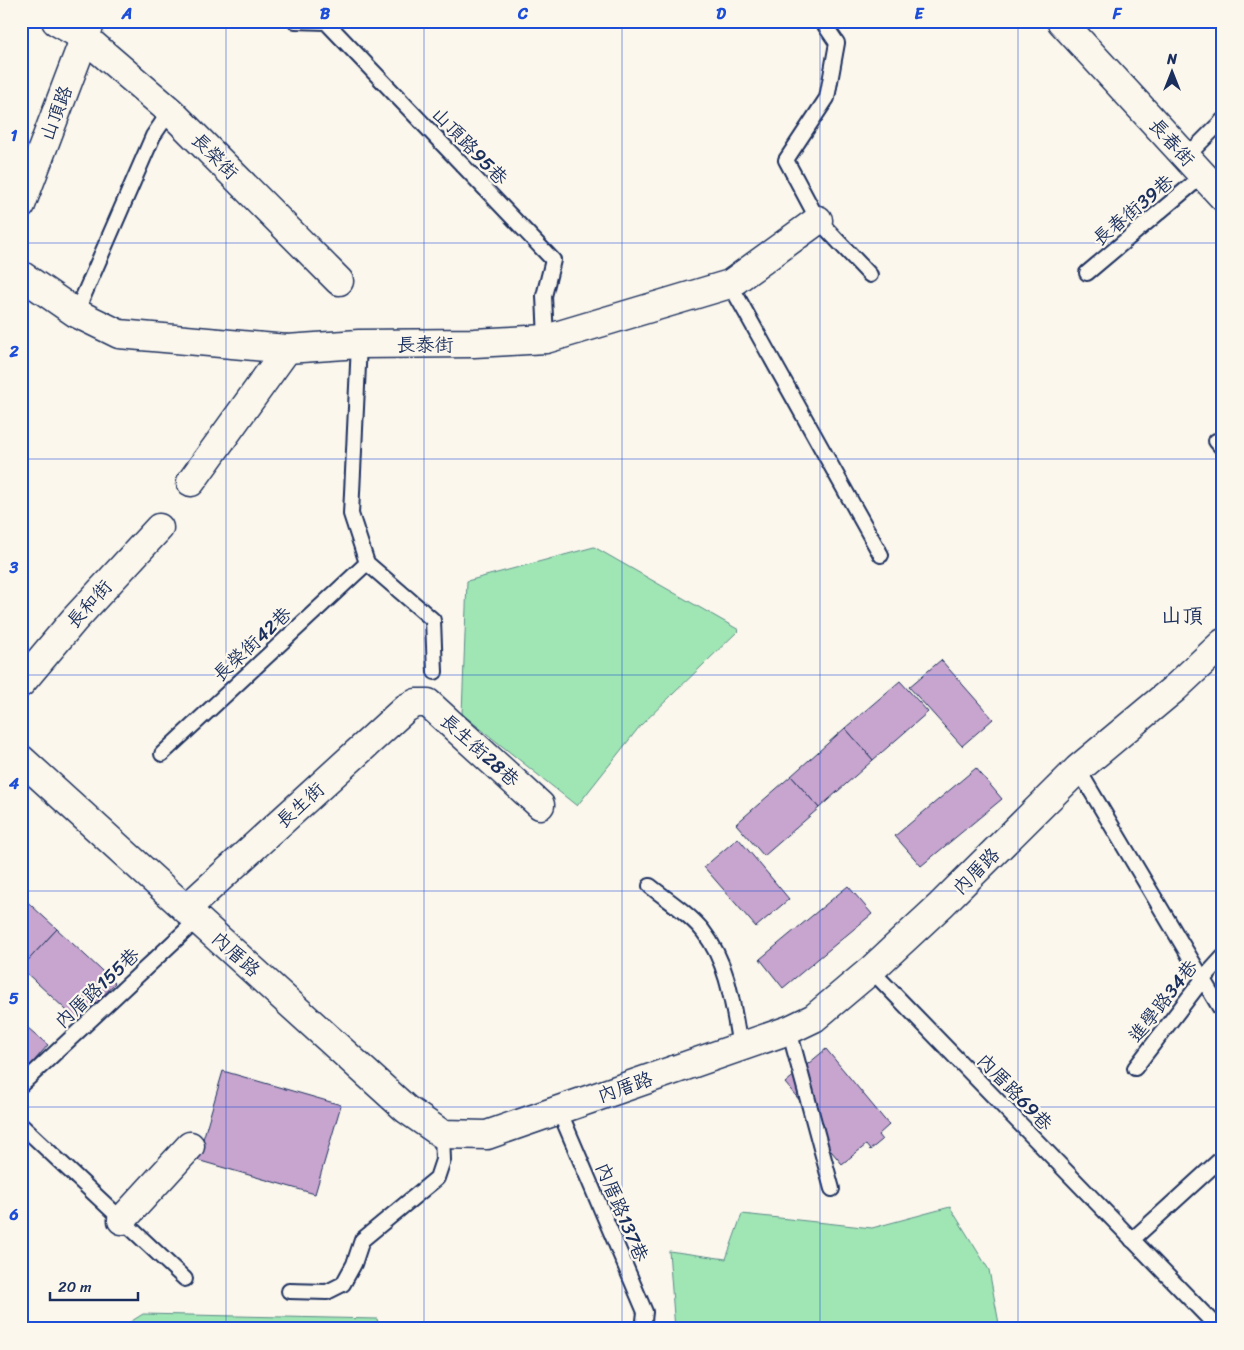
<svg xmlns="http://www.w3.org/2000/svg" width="1244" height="1350" viewBox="0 0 1244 1350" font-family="Sriracha,'LXGW WenKai TC',sans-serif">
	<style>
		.green { fill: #9fe6b4; stroke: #5d8a89 }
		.building { fill: #c7a5cf; stroke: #1b2f5e }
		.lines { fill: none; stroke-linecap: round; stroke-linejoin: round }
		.lane-casing { stroke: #1b2f5e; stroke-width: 18 }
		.street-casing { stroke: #1b2f5e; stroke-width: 31 }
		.lane { stroke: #fbf7ec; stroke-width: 14 }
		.street { stroke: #fbf7ec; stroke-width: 28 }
		.grid { fill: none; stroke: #1d4ed8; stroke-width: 1; stroke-opacity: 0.55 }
		.labels { text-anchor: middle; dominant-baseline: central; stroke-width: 4.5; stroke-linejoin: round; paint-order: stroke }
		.street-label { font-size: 19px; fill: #1b2f5e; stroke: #fbf7ec }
		.quarter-label { font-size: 21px; fill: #1b2f5e; stroke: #fbf7ec }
		.neatline { fill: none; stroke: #1d4ed8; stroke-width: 2 }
		.grid-label { font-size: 16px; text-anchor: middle; font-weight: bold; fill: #1d4ed8 }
	</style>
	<rect width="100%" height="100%" fill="#fbf7ec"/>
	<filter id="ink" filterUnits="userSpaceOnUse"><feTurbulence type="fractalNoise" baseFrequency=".02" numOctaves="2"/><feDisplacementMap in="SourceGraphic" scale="10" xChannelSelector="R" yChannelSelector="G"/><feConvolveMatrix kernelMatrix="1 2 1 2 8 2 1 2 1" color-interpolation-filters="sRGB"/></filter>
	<g filter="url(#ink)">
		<g class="green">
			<polygon points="594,547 739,630 640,726 577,806 462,714 467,581"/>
			<polygon points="950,1207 989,1270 1000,1329 675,1329 669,1251 726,1259 742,1214 872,1228"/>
			<polygon points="143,1314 377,1319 380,1329 119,1329"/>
		</g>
		<g class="building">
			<polygon points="941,660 993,719 962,746 909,687"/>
			<polygon points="900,681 928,712 873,760 845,728"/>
			<polygon points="845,728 873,760 819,808 791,776"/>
			<polygon points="976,768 1002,799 921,866 895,836"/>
			<polygon points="791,776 819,808 764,856 736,824"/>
			<polygon points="738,838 789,899 756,927 704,867"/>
			<polygon points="848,886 872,914 783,988 760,959"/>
			<polygon points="21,896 57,929 21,968"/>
			<polygon points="57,929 115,983 79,1022 21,968"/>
			<polygon points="21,1022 48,1045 21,1076"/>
			<polygon points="826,1049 889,1125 878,1135 882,1140 870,1150 866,1145 842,1164 816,1133 823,1128 785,1083"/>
			<polygon points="223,1071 341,1105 315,1194 197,1160"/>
		</g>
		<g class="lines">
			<g class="lane-casing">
				<g id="lane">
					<polyline points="295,21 326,22 553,260 544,296 546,339"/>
					<polyline points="822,21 837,43 827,98 786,160 818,220 870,275"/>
					<polyline points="1186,157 1223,120"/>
					<polyline points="1087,273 1202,176"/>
					<polyline points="730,284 881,555"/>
					<polyline points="76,313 153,136 170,111"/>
					<polyline points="359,344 351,514 367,563 433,620 435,672"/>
					<polyline points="1216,441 1223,449"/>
					<polyline points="162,754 367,563"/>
					<polyline points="1078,769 1223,1013"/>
					<path d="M650 886C666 899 691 915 703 931 729 964 733 1007 740 1047"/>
					<polyline points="871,970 1219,1329"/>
					<polyline points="789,1030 832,1189"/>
					<polyline points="1135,1068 1203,979 1223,957"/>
					<polyline points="21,1085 198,919"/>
					<polyline points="559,1110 645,1312 643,1329"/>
					<polyline points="21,1125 185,1279"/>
					<polyline points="1132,1240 1223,1157"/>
					<polyline points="289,1291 327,1292 343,1284 354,1264 362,1240 437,1178 443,1160 442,1134"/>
				</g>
			</g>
			<g class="street-casing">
				<g id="street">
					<polyline points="56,21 84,37 170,111 339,281"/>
					<polyline points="1061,21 1223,197"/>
					<polyline points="21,205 91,21"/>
					<polyline points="21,275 76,313 119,334 287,349 359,344 474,343 546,339 730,284 818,220"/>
					<polyline points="191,482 287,349"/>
					<polyline points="21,683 74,620 159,528"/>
					<polyline points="21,759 406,1109 442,1134 487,1135 789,1030 814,1018 871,970 941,905 1078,769 1175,688 1223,643"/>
					<polyline points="186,909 406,708 416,703 428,703 540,805"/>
					<polyline points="122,1220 190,1146"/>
				</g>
			</g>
			<use href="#lane" class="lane"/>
			<use href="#street" class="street"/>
		</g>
	</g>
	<path class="grid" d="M226 21V1329M424 21V1329M622 21V1329M820 21V1329M1018 21V1329M21 243H1223M21 459H1223M21 675H1223M21 891H1223M21 1107H1223"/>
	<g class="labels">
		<g class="street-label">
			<text transform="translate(56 113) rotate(-69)">山頂路</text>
			<text transform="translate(1172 142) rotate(48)">長春街</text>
			<text transform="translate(470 146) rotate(46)">山頂路95巷</text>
			<text transform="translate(215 156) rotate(45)">長榮街</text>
			<text transform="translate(1133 210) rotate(-40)">長春街39巷</text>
			<text x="425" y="344">長泰街</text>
			<text transform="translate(89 604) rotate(-48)">長和街</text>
			<text transform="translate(252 644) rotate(-43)">長榮街42巷</text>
			<text transform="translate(480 750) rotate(42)">長生街28巷</text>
			<text transform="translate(300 805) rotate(-42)">長生街</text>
			<text transform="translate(976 871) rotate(-45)">內厝路</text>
			<text transform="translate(236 954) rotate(42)">內厝路</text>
			<text transform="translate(97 988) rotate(-43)">內厝路155巷</text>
			<text transform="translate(1163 1001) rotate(-52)">進學路34巷</text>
			<text transform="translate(625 1087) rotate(-19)">內厝路</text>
			<text transform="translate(1015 1092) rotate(46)">內厝路69巷</text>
			<text transform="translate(622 1212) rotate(67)">內厝路137巷</text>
		</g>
		<g class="quarter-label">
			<text x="1182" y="616">山頂</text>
		</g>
	</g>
	<rect width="1244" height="1350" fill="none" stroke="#fbf7ec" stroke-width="55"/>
	<g transform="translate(1172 72)" stroke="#fbf7ec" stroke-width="4" paint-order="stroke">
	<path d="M0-4L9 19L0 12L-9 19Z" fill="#1b2f5e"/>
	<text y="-8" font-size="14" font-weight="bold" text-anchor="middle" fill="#1b2f5e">N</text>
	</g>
	<path d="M50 1292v8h88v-8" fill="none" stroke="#1b2f5e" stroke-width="2.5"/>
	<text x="58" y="1292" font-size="15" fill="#1b2f5e" stroke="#fbf7ec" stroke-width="4" paint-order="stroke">20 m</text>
	<rect x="28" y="28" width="1188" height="1294" class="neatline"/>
	<g class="grid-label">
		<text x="127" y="19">A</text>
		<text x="325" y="19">B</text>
		<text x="523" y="19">C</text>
		<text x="721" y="19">D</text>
		<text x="919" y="19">E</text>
		<text x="1117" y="19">F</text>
		<text x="14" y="141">1</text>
		<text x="14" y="357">2</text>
		<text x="14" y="573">3</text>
		<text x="14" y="789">4</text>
		<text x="14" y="1004">5</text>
		<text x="14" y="1220">6</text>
	</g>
</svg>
